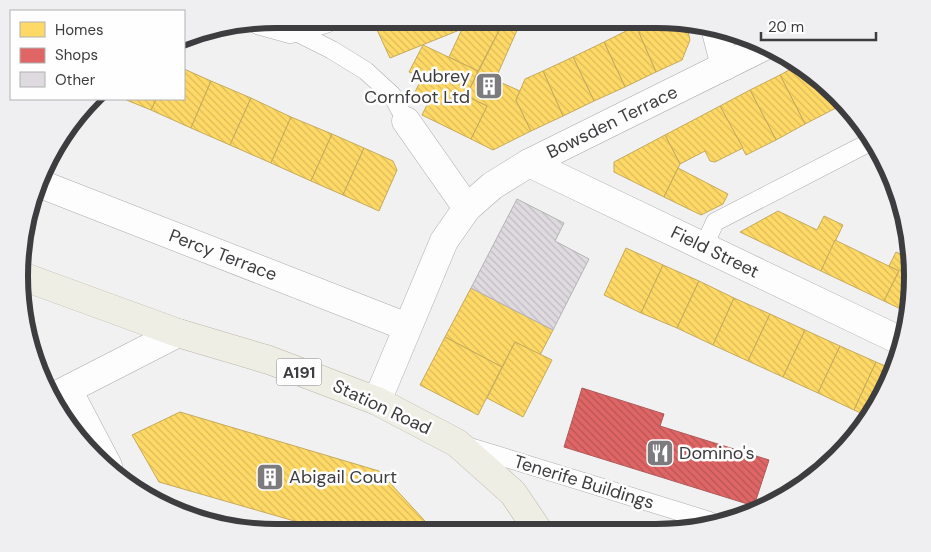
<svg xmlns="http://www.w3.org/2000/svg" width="931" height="552" viewBox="0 0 931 552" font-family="'DM Sans',sans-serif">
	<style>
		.homes { fill: url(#homes-back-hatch); stroke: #c5aa5a }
		.shops { fill: url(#shops-back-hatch); stroke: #af595a }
		.building { fill: url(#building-back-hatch); stroke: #b4b3b4 }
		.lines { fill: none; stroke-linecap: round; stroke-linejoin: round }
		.service-casing { stroke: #adacad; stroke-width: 19 }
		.minor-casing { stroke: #adacad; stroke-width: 29 }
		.primary-casing { stroke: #bab8aa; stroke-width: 29 }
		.service { stroke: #fdfdfd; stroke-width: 18 }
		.minor { stroke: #fdfdfd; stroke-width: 28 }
		.primary { stroke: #eeeee5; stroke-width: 28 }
		.labels { text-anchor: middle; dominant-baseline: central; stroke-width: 5; stroke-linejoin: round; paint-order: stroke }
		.shield { fill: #fffeff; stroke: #777678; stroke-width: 1 }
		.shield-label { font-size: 16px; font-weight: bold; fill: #3d3c3e }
		.poi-label { font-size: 18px; fill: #3d3c3e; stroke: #fffeff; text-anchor: start }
		.street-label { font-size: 18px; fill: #3d3c3e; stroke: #fffeff }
		.rim { fill: none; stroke: #3d3c3e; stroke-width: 6 }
	</style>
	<defs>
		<pattern id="homes-back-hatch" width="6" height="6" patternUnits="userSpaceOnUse" patternTransform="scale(1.25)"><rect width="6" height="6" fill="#ffd966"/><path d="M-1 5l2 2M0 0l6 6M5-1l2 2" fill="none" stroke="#dbbb5a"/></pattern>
		<pattern id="shops-back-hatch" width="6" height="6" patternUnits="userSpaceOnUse" patternTransform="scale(1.25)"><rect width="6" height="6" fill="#e06666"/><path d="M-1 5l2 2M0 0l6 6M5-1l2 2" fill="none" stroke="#b75555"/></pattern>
		<pattern id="building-back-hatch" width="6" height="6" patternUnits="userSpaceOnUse" patternTransform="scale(1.25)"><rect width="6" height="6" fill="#dfdae0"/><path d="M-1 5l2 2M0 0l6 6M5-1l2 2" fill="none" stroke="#c0bcc1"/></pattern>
	</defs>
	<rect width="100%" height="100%" fill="#f2f1f2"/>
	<g class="homes">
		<polygon points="372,19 505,19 478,71 449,57 462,29 390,58"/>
		<polygon points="505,19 522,19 495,80 520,91 516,100 531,131 493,150 471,139 487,106 466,96"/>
		<polygon points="638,19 672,19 686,22 690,40 682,60 656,72 636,26"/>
		<polygon points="636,26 656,72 625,87 604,42"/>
		<polygon points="604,42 625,87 594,101 573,57"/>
		<polygon points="423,45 478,71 466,96 487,106 471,139 422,115 427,105 412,98 422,78 409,72"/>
		<polygon points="573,57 594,101 563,116 543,71"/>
		<polygon points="800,64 826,90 836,108 805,124 780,75"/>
		<polygon points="184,69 211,81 191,128 151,110 156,99 184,99"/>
		<polygon points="543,71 563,116 531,131 516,100 525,79"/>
		<polygon points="780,75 805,124 776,140 750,90"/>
		<polygon points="211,81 251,98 230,145 191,128"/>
		<polygon points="750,90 776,140 746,155 720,106"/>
		<polygon points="826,90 841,105 836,108"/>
		<polygon points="251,98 291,117 271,163 230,145"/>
		<polygon points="124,99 156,99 151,110"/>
		<polygon points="720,106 743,148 715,162 710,161 705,151 680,164 665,135"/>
		<polygon points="291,117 332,134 311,181 271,163"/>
		<polygon points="332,134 364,148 343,195 311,181"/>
		<polygon points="665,135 680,164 664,197 614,172 614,162"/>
		<polygon points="364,148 393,161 397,170 379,211 343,195"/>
		<polygon points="678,168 728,194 723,204 701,215 664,197"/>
		<polygon points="778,211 817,230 824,216 843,225 821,271 740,232"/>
		<polygon points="835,240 899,271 884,301 821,271"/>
		<polygon points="626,248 663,265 641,313 604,295"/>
		<polygon points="896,252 907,257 907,312 884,301 899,271 889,266"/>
		<polygon points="663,265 699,281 677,328 641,313"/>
		<polygon points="699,281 734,298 713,345 677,328"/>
		<polygon points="471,288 553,330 540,355 515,342 502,367 445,337"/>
		<polygon points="734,298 770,314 748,361 713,345"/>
		<polygon points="770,314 805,330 783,377 748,361"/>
		<polygon points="805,330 840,346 818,393 783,377"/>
		<polygon points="445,337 502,367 478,415 420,385"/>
		<polygon points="515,342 552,360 523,417 487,398"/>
		<polygon points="840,346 876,362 854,410 818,393"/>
		<polygon points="876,362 890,368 870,417 854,410"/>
		<polygon points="180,412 379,471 436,533 336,533 159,482 132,435"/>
	</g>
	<polygon class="shops" points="582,388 664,414 660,426 769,460 754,506 564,447"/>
	<polygon class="building" points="517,199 564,223 555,241 589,259 553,330 471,288"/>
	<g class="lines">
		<g class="service-casing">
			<g id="service">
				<polyline points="290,29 332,50 366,71 392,95 406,121"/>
				<polyline points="704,246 715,222 872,141"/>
				<polyline points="467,446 710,521"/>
			</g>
		</g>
		<g class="minor-casing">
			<g id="minor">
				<polyline points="261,21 290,29 325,19"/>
				<polyline points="715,28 725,66"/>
				<polyline points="406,121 467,208"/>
				<polyline points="529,163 901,341"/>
				<polyline points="38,183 407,327"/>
				<polyline points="68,390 108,466"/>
				<polyline points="53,397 178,333"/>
				<polyline points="377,401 444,241 467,208 492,186 529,163 765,46"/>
			</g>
		</g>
		<g class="primary-casing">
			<polyline id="primary" points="19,275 178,333 269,360 377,401 457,443 513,493 540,533"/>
		</g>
		<use href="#service" class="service"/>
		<use href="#minor" class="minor"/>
		<use href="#primary" class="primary"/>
	</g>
	<defs>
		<g id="building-square" transform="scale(1.4375)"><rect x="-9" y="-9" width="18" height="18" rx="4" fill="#7c7b7d" stroke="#fffeff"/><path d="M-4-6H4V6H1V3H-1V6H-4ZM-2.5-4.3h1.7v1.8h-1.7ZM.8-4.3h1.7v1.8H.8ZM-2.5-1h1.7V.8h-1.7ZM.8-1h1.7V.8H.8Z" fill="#fff"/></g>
		<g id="restaurant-square" transform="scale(1.4375)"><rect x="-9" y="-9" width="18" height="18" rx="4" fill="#7c7b7d" stroke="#fffeff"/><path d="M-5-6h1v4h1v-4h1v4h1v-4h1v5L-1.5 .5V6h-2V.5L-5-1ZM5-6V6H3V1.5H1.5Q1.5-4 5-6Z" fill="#fff"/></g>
	</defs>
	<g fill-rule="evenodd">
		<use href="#building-square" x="489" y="86"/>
		<use href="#restaurant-square" x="660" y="453"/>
		<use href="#building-square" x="270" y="477"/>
	</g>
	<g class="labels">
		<rect class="shield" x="276.5" y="358.5" width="45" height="27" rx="4"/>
		<g class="shield-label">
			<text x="299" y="372">A191</text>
		</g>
		<g class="poi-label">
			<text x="470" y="76" text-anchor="end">Aubrey<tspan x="470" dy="21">Cornfoot Ltd</tspan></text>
			<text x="679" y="453">Domino's</text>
			<text x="289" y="477">Abigail Court</text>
		</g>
		<g class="street-label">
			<text transform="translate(612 122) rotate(-26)">Bowsden Terrace</text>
			<text transform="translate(715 252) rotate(26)">Field Street</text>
			<text transform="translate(223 255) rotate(21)">Percy Terrace</text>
			<text transform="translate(382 407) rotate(25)">Station Road</text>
			<text transform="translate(584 482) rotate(17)">Tenerife Buildings</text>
		</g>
	</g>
	<path d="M0 0H931V552H0ZM276 28H656A248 248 0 0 1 904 276V276A248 248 0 0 1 656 524H276A248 248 0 0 1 28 276V276A248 248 0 0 1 276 28Z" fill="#efeef0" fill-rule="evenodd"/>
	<path class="rim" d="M276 28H656A248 248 0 0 1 904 276V276A248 248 0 0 1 656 524H276A248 248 0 0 1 28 276V276A248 248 0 0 1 276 28Z"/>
	<rect x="10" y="10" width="175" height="90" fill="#fffeff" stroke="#b1b0b2"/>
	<rect x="20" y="22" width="25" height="15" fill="#ffd966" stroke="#b1b0b2"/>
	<text x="55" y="35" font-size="15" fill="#3d3c3e">Homes</text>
	<rect x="20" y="48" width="25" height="15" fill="#e06666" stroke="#b1b0b2"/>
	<text x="55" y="60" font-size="15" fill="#3d3c3e">Shops</text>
	<rect x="20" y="72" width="25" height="15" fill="#dfdae0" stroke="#b1b0b2"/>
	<text x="55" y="85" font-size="15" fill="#3d3c3e">Other</text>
	<path d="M761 32v8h115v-8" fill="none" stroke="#3d3c3e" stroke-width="2.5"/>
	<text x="768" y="32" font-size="15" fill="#3d3c3e" stroke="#fffeff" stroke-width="4" paint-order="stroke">20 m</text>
</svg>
